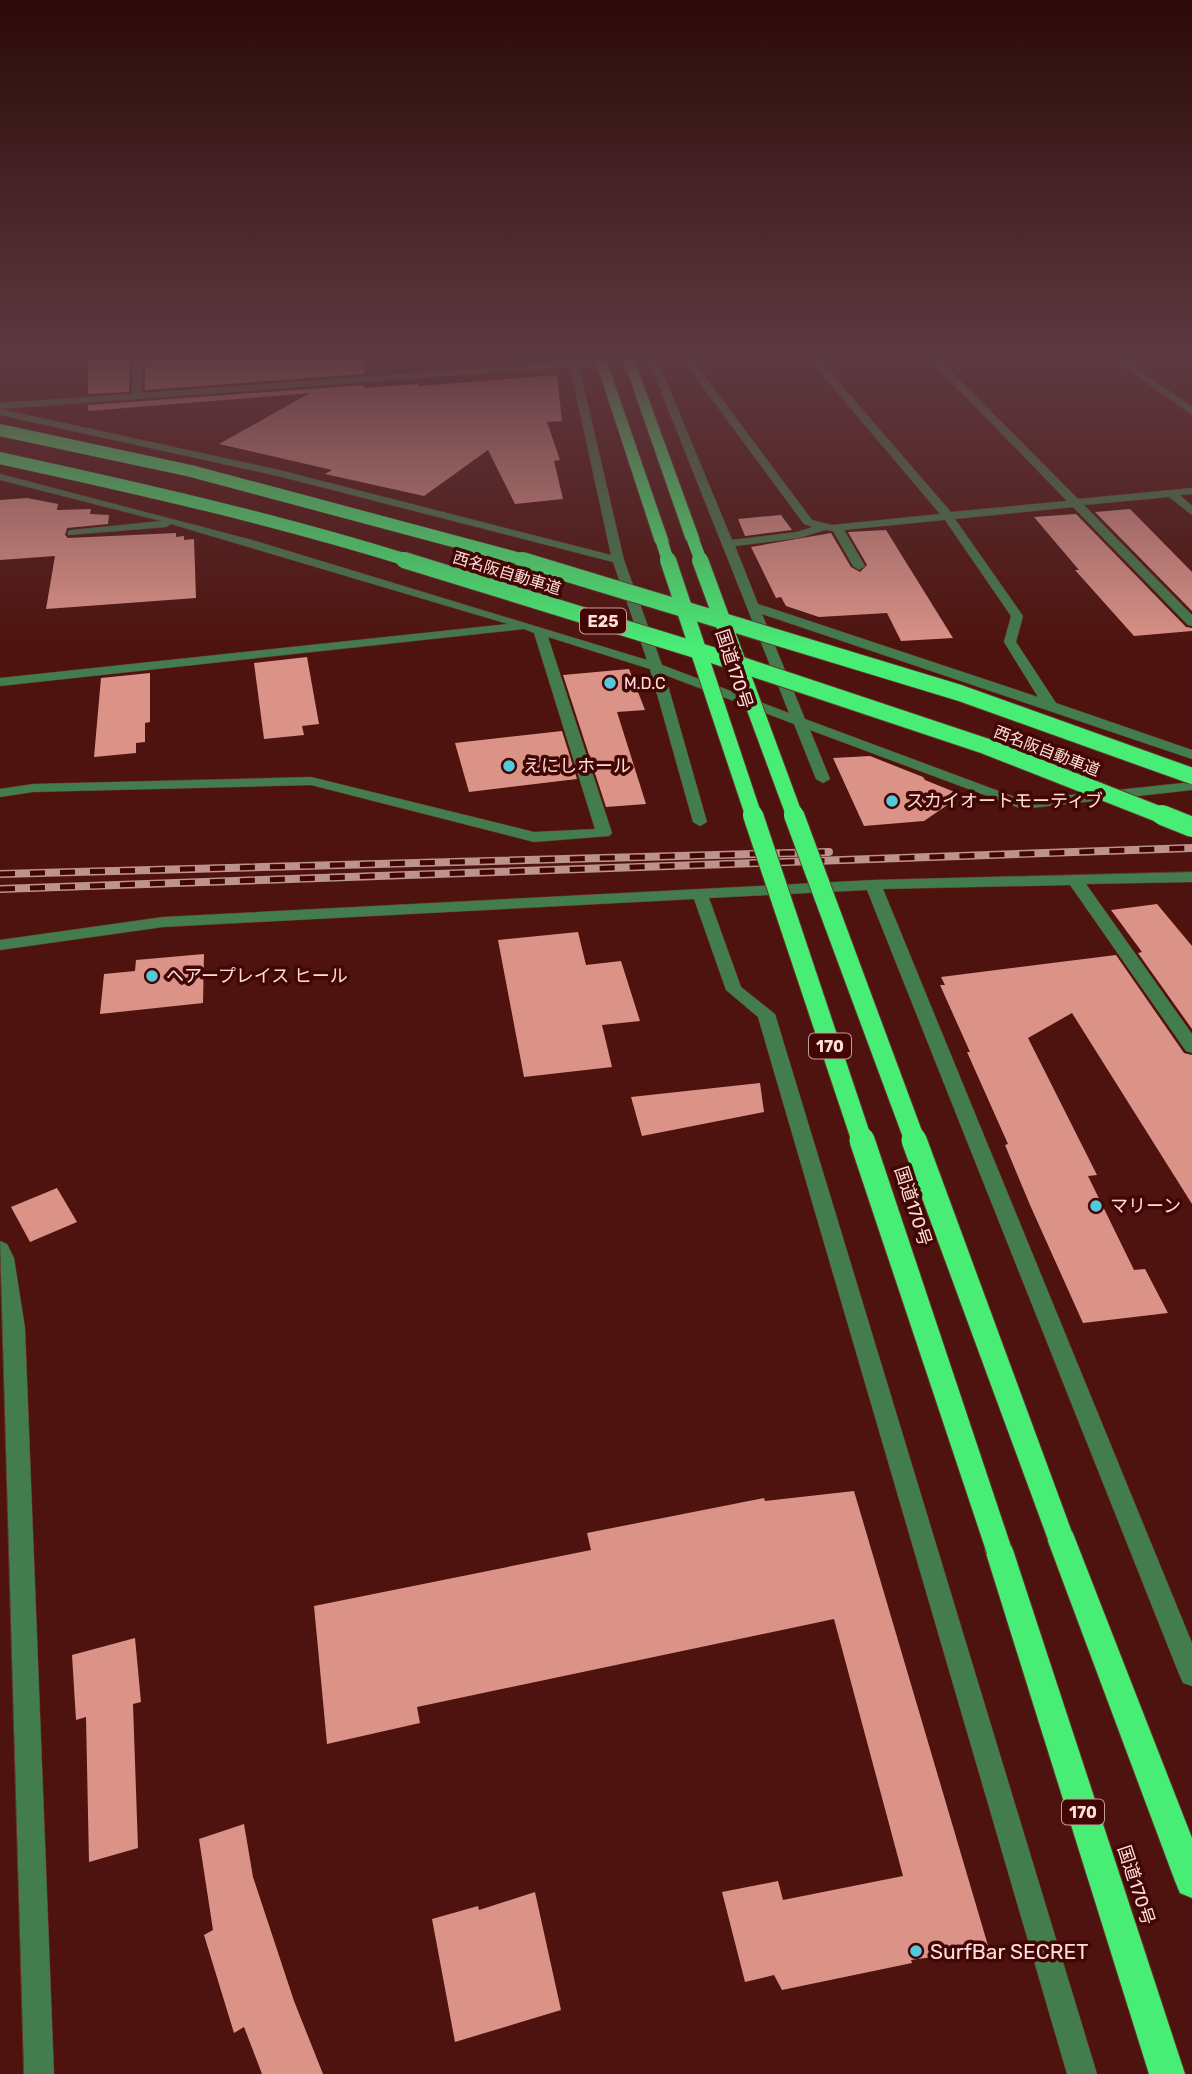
<svg xmlns="http://www.w3.org/2000/svg" width="1192" height="2074" viewBox="0 0 1192 2074" font-family="Rubik,'Noto Sans JP',sans-serif">
	<style>
		.building { fill: #db9388 }
		.lines { fill: none; stroke-linecap: round; stroke-linejoin: round }
		.minor-casing { stroke: #6a332e; stroke-width: 1 }
		.highway-casing { stroke: #6a332e; stroke-width: 2 }
		.minor { fill: #437c4d; fill-rule: evenodd }
		.highway { fill: #48ed76; fill-rule: evenodd }
		.rail-casing { stroke: #bd938e; stroke-width: 8 }
		.rail { stroke: #420705; stroke-width: 5; stroke-dasharray: 15; stroke-linecap: butt }
		.highway-bridge-far3-casing { stroke: #6a332e; stroke-width: 13; stroke-linecap: butt }
		.highway-bridge-far2-casing { stroke: #6a332e; stroke-width: 18; stroke-linecap: butt }
		.highway-bridge-far1-casing { stroke: #6a332e; stroke-width: 22; stroke-linecap: butt }
		.highway-bridge-casing { stroke: #6a332e; stroke-width: 27; stroke-linecap: butt }
		.highway-bridge-far3 { stroke: #48ed76; stroke-width: 12 }
		.highway-bridge-far2 { stroke: #48ed76; stroke-width: 16 }
		.highway-bridge-far1 { stroke: #48ed76; stroke-width: 20 }
		.highway-bridge { stroke: #48ed76; stroke-width: 25 }
		.poi-dot { fill: #53cadc; stroke: #420705; stroke-width: 2.5 }
		.labels { text-anchor: middle; dominant-baseline: central; stroke-width: 7; stroke-linejoin: round; paint-order: stroke }
		.far-street-label { font-size: 16px; fill: #feded9; stroke: #420705 }
		.shield { fill: #420705; stroke: #c69e99; stroke-width: 2 }
		.shield-label { font-size: 16px; font-weight: bold; fill: #feded9 }
		.far-poi-label { font-size: 16px; fill: #feded9; stroke: #420705; text-anchor: start }
		.street-label { font-size: 18px; fill: #feded9; stroke: #420705 }
		.poi-label { font-size: 18px; fill: #feded9; stroke: #420705; text-anchor: start }
		.near-poi-label { font-size: 21px; fill: #feded9; stroke: #420705; text-anchor: start }
	</style>
	<rect width="100%" height="100%" fill="#4e130e"/>
	<g class="building">
		<polygon points="88,359 130,359 129,392 88,394"/>
		<polygon points="145,359 363,359 364,374 145,390"/>
		<polygon points="557,375 562,421 547,422 560,460 554,461 563,499 515,504 488,450 424,496 325,474 332,470 219,444 310,393 88,411 88,405 364,385 364,388 418,384 419,386"/>
		<polygon points="27,498 58,504 57,510 91,509 90,514 109,515 108,524 67,528 65,535 68,538 176,533 176,537 184,536 184,540 194,539 196,598 46,609 55,556 0,560 0,500"/>
		<polygon points="1130,509 1192,572 1192,611 1095,512"/>
		<polygon points="1076,514 1186,627 1192,628 1192,631 1134,636 1075,570 1079,570 1034,517"/>
		<polygon points="781,515 792,530 745,536 738,519"/>
		<polygon points="886,530 953,638 901,641 887,613 819,617 786,606 781,597 776,598 751,547 831,533 851,567 860,572 867,565 848,532"/>
		<polygon points="307,657 319,724 302,726 304,735 264,739 254,663"/>
		<polygon points="629,669 645,710 617,712 646,804 606,807 563,675"/>
		<polygon points="150,673 150,722 145,723 145,742 136,743 136,753 94,757 101,678"/>
		<polygon points="562,731 577,779 469,792 455,743"/>
		<polygon points="870,756 923,777 925,780 962,795 924,821 864,826 833,758"/>
		<polygon points="1157,904 1192,946 1192,1029 1138,953 1142,952 1111,910"/>
		<polygon points="578,932 586,965 621,961 640,1021 602,1025 612,1067 524,1077 498,940"/>
		<polygon points="204,954 203,1003 100,1014 104,974 135,971 136,960"/>
		<polygon points="1116,955 1184,1053 1192,1055 1192,1204 1072,1013 1028,1038 1097,1175 1088,1176 1134,1270 1145,1269 1168,1313 1083,1323 1030,1205 1005,1145 1008,1144 967,1052 970,1052 940,985 945,985 941,977"/>
		<polygon points="760,1083 764,1112 642,1136 631,1097"/>
		<polygon points="57,1188 77,1222 30,1242 11,1207"/>
		<polygon points="854,1491 989,1949 911,1960 912,1963 782,1990 774,1975 745,1982 722,1892 778,1881 783,1900 903,1876 834,1619 417,1707 420,1723 327,1744 314,1606 591,1550 587,1533 764,1498 765,1501"/>
		<polygon points="135,1638 141,1702 133,1704 138,1848 89,1862 86,1717 76,1720 72,1655"/>
		<polygon points="244,1824 253,1877 294,2001 323,2074 262,2074 244,2027 234,2033 204,1935 213,1930 199,1839"/>
		<polygon points="535,1892 561,2010 455,2042 432,1919 478,1906 479,1910"/>
	</g>
	<g class="lines">
		<g class="minor-casing">
			<g id="minor">
				<path d="M133 359H142V393L569 362V359H577L578 361 657 359 732 540 797 532 813 527 804 524 682 359H692L812 520 832 525 940 514 809 359H819L951 512 1067 501 929 359H939L1078 499 1192 488V494L1180 495 1192 506V515L1169 497 1084 505 1192 615V626L1188 625 1073 507 955 519 1023 616 1016 642 1056 703 1192 750V759L762 614 805 719 1023 800 1192 782V790L1022 809 810 730 830 779 823 783 816 779 794 724 665 675 707 822 700 826 693 822 650 669 548 637 612 833 609 836 534 842 311 785 33 792 0 797V789L33 784 311 777 534 832 595 829 534 633 524 629 0 686V678L508 624 171 524 166 527 68 535V531L72 530 161 521 0 480V474L252 540 647 660 613 562 278 476 0 415V409L279 470 611 555 570 367 0 409V403L132 394ZM649 361 789 713 662 665 624 560 579 367ZM945 520 1011 616 1004 642 1038 697 758 604 735 546 799 538 825 530 833 531 853 566 859 570 865 566 844 530Z"/>
				<polygon points="1114,359 1124,359 1192,407 1192,415"/>
				<polygon points="1192,872 1192,882 1086,884 1192,1034 1192,1053 1186,1051 1070,885 883,889 1192,1643 1192,1686 1183,1683 1179,1674 867,890 709,898 741,987 775,1014 1097,2074 1067,2074 758,1017 726,990 694,899 163,927 0,950 0,940 163,917 873,880"/>
				<polygon points="0,1241 7,1244 14,1258 25,1328 54,2074 24,2074"/>
			</g>
		</g>
		<g class="highway-casing">
			<g id="highway">
				<polygon points="595,359 606,359 669,542 667,545 657,545 655,542"/>
				<polygon points="623,359 634,359 700,540 698,543 693,544 686,540"/>
				<polygon points="1060,1523 1070,1527 1074,1536 1192,1838 1192,1898 1180,1893 1175,1881 1046,1536 1050,1527"/>
				<polygon points="999,1537 1009,1541 1013,1550 1185,2074 1149,2074 985,1550 989,1541"/>
			</g>
		</g>
		<use href="#minor" class="minor"/>
		<use href="#highway" class="highway"/>
		<g class="rail-casing">
			<g id="rail">
				<polyline points="0,874 829,852"/>
				<polyline points="0,889 1192,848"/>
			</g>
		</g>
		<use href="#rail" class="rail"/>
		<g class="highway-bridge-far3-casing">
			<g id="highway-bridge-far3">
				<polyline points="0,430 191,471 528,561"/>
				<path d="M0 458C138 488 275 519 410 561"/>
				<polyline points="693,540 701,561"/>
				<polyline points="662,542 668,561"/>
			</g>
		</g>
		<g class="highway-bridge-far2-casing">
			<g id="highway-bridge-far2">
				<polyline points="404,560 712,655 985,746 1166,817"/>
				<polyline points="522,560 960,693 1192,776"/>
				<polyline points="668,560 754,817"/>
				<polyline points="700,560 795,817"/>
			</g>
		</g>
		<g class="highway-bridge-far1-casing">
			<g id="highway-bridge-far1">
				<polyline points="753,815 862,1141"/>
				<polyline points="794,815 915,1141"/>
				<polyline points="1162,815 1192,827"/>
			</g>
		</g>
		<g class="highway-bridge-casing">
			<g id="highway-bridge">
				<polyline points="862,1140 999,1550"/>
				<polyline points="914,1140 1060,1536"/>
			</g>
		</g>
		<use href="#highway-bridge-far3" class="highway-bridge-far3"/>
		<use href="#highway-bridge-far2" class="highway-bridge-far2"/>
		<use href="#highway-bridge-far1" class="highway-bridge-far1"/>
		<use href="#highway-bridge" class="highway-bridge"/>
	</g>
	<linearGradient id="sky" x2="0" y2="1"><stop stop-color="#2b0a08"/><stop offset="0.55" stop-color="#5d3941"/><stop offset="1" stop-color="#5d3941" stop-opacity="0"/></linearGradient>
	<rect width="1192" height="649" fill="url(#sky)"/>
	<g class="poi-dot">
		<circle cx="610" cy="683" r="7"/>
		<circle cx="509" cy="766" r="7"/>
		<circle cx="892" cy="801" r="7"/>
		<circle cx="152" cy="976" r="7"/>
		<circle cx="1096" cy="1206" r="7"/>
		<circle cx="916" cy="1951" r="7"/>
	</g>
	<g class="labels">
		<g class="far-street-label">
			<text transform="translate(507 573) rotate(17)">西名阪自動車道</text>
			<text transform="translate(1047 751) rotate(21)">西名阪自動車道</text>
		</g>
		<g class="shield">
			<rect x="580" y="608.5" width="46" height="25" rx="5"/>
			<rect x="809" y="1033.5" width="42" height="25" rx="5"/>
			<rect x="1062" y="1799.5" width="42" height="25" rx="5"/>
		</g>
		<g class="shield-label">
			<text x="603" y="621">E25</text>
			<text x="830" y="1046">170</text>
			<text x="1083" y="1812">170</text>
		</g>
		<g class="far-poi-label">
			<text x="624" y="683">M.D.C</text>
		</g>
		<g class="street-label">
			<text transform="translate(734 669) rotate(72)">国道170号</text>
			<text transform="translate(913 1206) rotate(72)">国道170号</text>
			<text transform="translate(1136 1885) rotate(72)">国道170号</text>
		</g>
		<g class="poi-label">
			<text x="523" y="766">えにしホール</text>
			<text x="906" y="801">スカイオートモーティブ</text>
			<text x="166" y="976">ヘアープレイス ヒール</text>
			<text x="1110" y="1206">マリーン</text>
		</g>
		<g class="near-poi-label">
			<text x="930" y="1951">SurfBar SECRET</text>
		</g>
	</g>
</svg>
